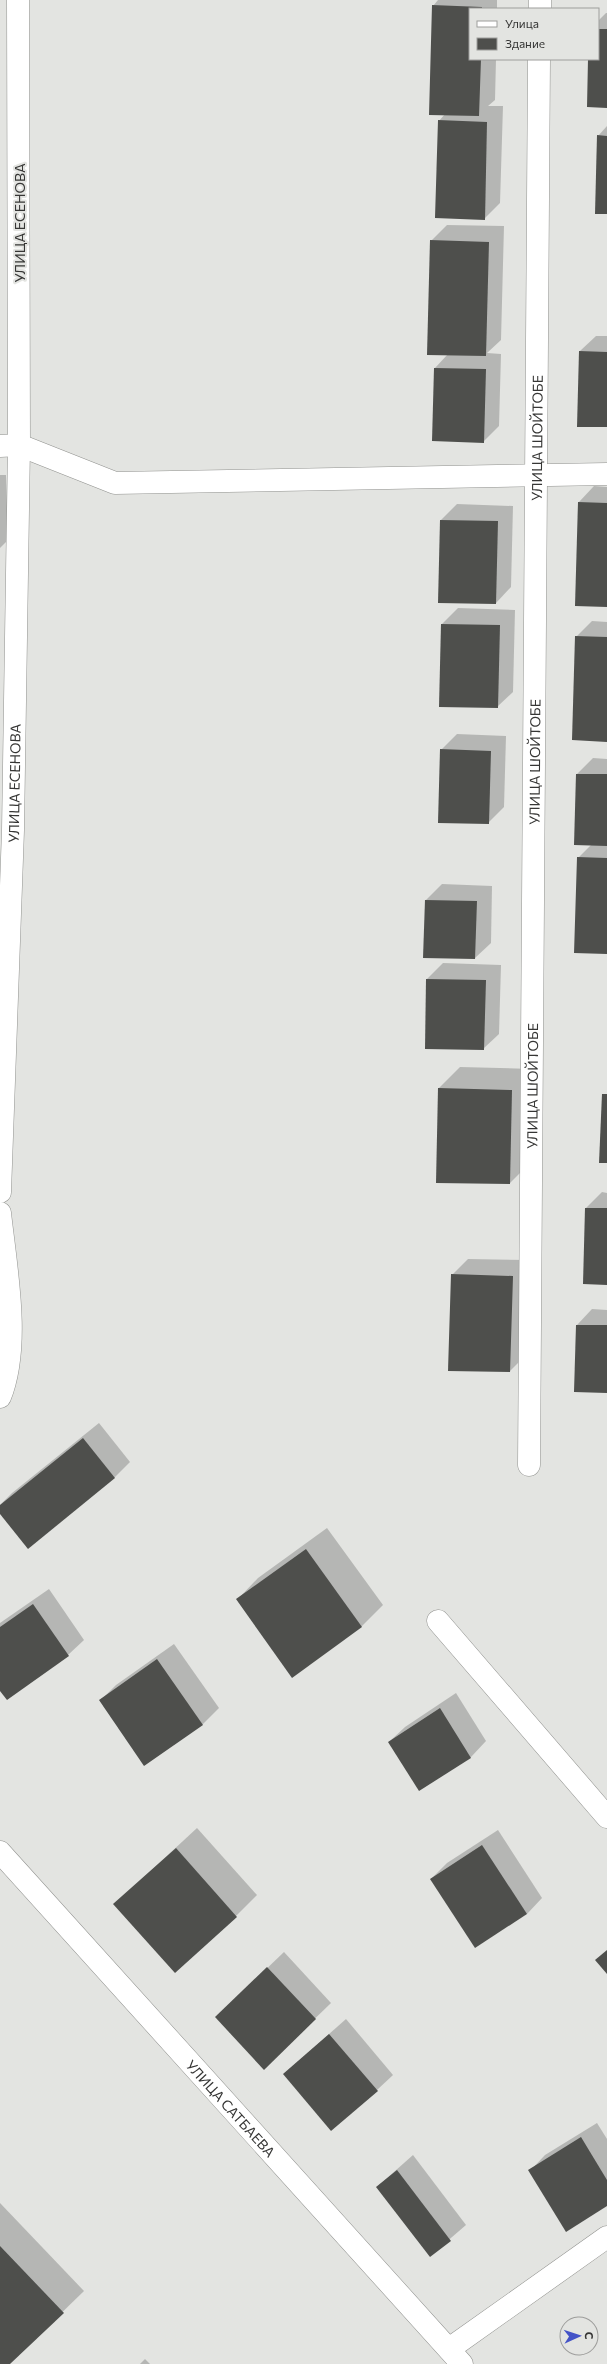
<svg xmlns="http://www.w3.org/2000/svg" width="607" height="2364" viewBox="0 0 607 2364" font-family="Commissioner,sans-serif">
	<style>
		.shadow { fill: #0003 }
		.building { fill: #4e4f4c }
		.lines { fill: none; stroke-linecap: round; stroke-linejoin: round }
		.lane-casing { stroke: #91928f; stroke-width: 23 }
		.street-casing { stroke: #91928f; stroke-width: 23 }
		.lane { stroke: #fff; stroke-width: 22 }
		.street { stroke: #fff; stroke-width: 22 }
		.labels { text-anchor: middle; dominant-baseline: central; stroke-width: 4; stroke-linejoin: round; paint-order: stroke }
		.street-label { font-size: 14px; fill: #363635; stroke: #e3e4e1 }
	</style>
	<rect width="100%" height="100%" fill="#e3e4e1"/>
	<g class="shadow">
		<polygon points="438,0 497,0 497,9 470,9 470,59 496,59 495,100 488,106 503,106 500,203 484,219 439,121 445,114 433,6"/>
		<polygon points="606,13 607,13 607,107 589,59 598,59 598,21"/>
		<polygon points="607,126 607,213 598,136"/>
		<polygon points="447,225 504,226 501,340 487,353 501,354 499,426 483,442 435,368 448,354 431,241"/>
		<polygon points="596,336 607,336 607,426 580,351"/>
		<polygon points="0,475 6,475 8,540 0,548"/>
		<polygon points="594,486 607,487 607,606 579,502"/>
		<polygon points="457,504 513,506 511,587 496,603 439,602 441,520"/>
		<polygon points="458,608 515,610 513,692 497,707 442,624"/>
		<polygon points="592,621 607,622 607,741 576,637"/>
		<polygon points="457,734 506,736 504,807 488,823 441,750"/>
		<polygon points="593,758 607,759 607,953 578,858 591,845 577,774"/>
		<polygon points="442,884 492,886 491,943 475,958 426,900"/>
		<polygon points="443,963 501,965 499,1034 483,1049 427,979"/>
		<polygon points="460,1067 533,1069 531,1162 510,1183 439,1088"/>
		<polygon points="602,1192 607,1193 607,1284 586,1208"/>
		<polygon points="468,1259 528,1260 526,1355 510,1371 452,1275"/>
		<polygon points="592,1309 607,1310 607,1392 577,1325"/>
		<polygon points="99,1423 130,1462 114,1478 0,1513 0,1505 12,1493"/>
		<polygon points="327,1528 383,1605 362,1626 292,1676 237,1600 258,1578"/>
		<polygon points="49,1589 84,1640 68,1655 0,1689 0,1623"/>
		<polygon points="174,1644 219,1708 203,1724 145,1765 100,1701 116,1685"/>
		<polygon points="456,1693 486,1741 471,1757 420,1790 389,1742 405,1727"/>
		<polygon points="197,1828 257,1895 236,1916 115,1904"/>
		<polygon points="498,1830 542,1898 527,1914 431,1879 447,1863"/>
		<polygon points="284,1952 331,2003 264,2068 232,2002"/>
		<polygon points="346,2019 393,2075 377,2090 284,2074"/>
		<polygon points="597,2123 607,2139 607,2205 530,2171 545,2155"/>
		<polygon points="413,2155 466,2225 430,2256 377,2187"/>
		<polygon points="0,2203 84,2291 9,2364 0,2364"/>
		<polygon points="145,2359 150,2364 140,2364"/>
	</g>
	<g class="building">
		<polygon points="432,5 482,7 482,9 470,9 470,59 481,59 479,116 429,115"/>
		<polygon points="598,29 607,29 607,108 587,107 588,59 598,59"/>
		<polygon points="438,120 487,122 485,220 435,218"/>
		<polygon points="597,135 607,136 607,214 595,214"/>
		<polygon points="430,240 489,242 486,356 427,355"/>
		<polygon points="579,351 607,352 607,427 577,427"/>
		<polygon points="434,368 486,369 484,443 432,441"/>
		<polygon points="578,502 607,503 607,607 575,606"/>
		<polygon points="440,520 498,521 496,604 438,603"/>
		<polygon points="441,624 500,625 498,708 439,707"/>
		<polygon points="575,636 607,637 607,742 572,740"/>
		<polygon points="440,749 491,751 489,824 438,823"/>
		<polygon points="576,774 607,774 607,846 574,845"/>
		<polygon points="577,857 607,858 607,954 574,953"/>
		<polygon points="425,900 477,901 475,959 423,958"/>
		<polygon points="426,979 486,980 484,1050 425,1049"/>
		<polygon points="438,1088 512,1090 510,1184 436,1183"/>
		<polygon points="602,1094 607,1094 607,1163 599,1163"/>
		<polygon points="585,1208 607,1208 607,1285 583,1284"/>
		<polygon points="451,1274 513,1276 510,1372 448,1371"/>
		<polygon points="576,1325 607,1325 607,1393 574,1392"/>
		<polygon points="83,1438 115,1478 28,1549 0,1514 0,1505"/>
		<polygon points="306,1549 362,1627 292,1678 236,1599"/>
		<polygon points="33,1604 69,1656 7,1700 0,1691 0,1627"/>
		<polygon points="157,1659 203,1725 144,1766 99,1700"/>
		<polygon points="440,1708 471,1758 419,1791 388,1742"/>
		<polygon points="482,1845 527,1914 475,1948 430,1879"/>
		<polygon points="176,1848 237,1917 175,1973 113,1904"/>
		<polygon points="607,1950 607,1974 595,1960"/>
		<polygon points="267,1967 316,2019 264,2070 215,2017"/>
		<polygon points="329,2034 378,2091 331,2131 283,2074"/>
		<polygon points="581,2137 607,2180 607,2206 566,2232 528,2170"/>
		<polygon points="397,2170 451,2241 430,2257 376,2187"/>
		<polygon points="0,2246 64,2313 10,2364 0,2364"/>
	</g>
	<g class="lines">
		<g class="lane-casing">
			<g id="lane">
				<polyline points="438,1621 607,1817"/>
				<polyline points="449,2349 607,2237"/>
			</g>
		</g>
		<g class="street-casing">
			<g id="street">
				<polyline points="540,9 540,0"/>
				<polyline points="0,446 19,445 115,483 607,474"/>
				<path id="s1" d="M0 1192 13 830 19 445 18 0"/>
				<path d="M0 1213C6 1268 21 1345 0 1397"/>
				<path id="s2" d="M529 1465 539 59"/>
				<path id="s3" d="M0 1852 462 2364"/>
			</g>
		</g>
		<use href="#lane" class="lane"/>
		<use href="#street" class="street"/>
	</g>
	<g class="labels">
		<g class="street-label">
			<text transform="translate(19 223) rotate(-90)">УЛИЦА ЕСЕНОВА</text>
			<text stroke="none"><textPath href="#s2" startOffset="1027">УЛИЦА ШОЙТОБЕ</textPath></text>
			<text stroke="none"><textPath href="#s2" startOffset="703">УЛИЦА ШОЙТОБЕ</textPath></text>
			<text stroke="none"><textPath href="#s1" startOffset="409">УЛИЦА ЕСЕНОВА</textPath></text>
			<text stroke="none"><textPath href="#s2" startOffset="379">УЛИЦА ШОЙТОБЕ</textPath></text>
			<text stroke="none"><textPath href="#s3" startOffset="345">УЛИЦА САТБАЕВА</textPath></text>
		</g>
	</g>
	<rect x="469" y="8" width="130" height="52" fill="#e3e4e1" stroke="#9e9e9c"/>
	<rect x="477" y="21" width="20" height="6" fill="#ffffff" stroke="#9e9e9c"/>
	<text x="505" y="28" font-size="12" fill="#363635">Улица</text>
	<rect x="477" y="38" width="20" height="12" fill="#4e4f4c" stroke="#9e9e9c"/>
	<text x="505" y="48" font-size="12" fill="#363635">Здание</text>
	<g transform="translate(579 2336) rotate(87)"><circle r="19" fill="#e3e4e1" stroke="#9e9e9c"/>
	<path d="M0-3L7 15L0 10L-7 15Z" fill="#4453c7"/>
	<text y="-6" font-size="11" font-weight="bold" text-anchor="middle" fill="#363635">С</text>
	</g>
</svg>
